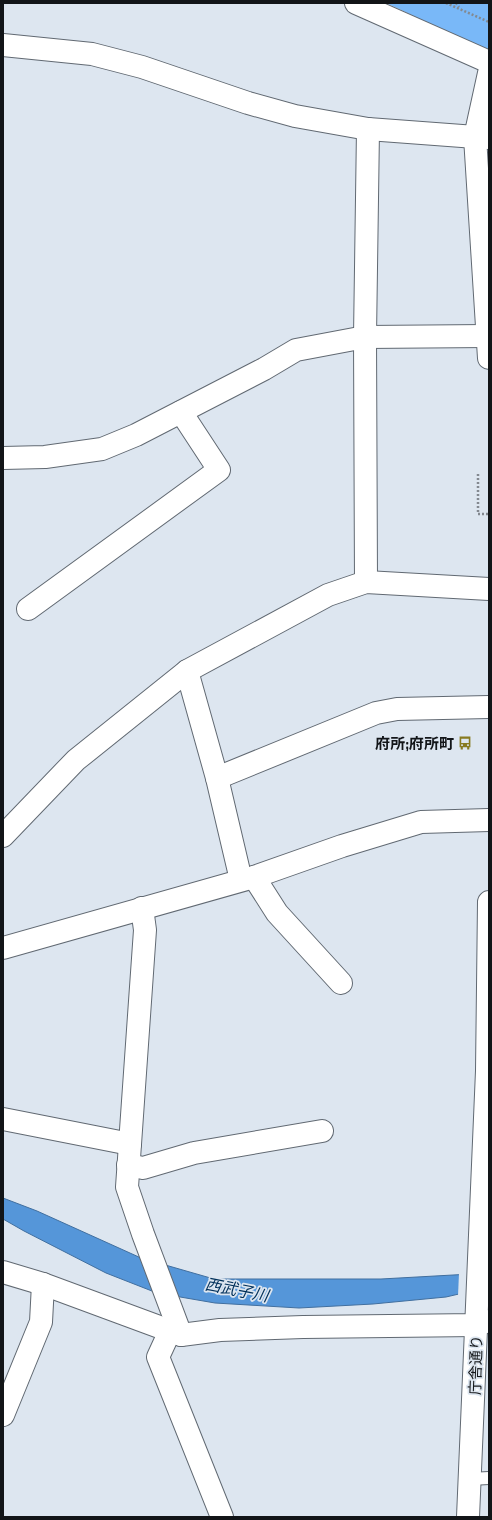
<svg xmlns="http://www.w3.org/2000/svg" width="492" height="1520" viewBox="0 0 492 1520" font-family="'Exo 2','Noto Sans JP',sans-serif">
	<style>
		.green { fill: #79b8f8 }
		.water { fill: #5596d9; stroke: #416f9f }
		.pier { fill: #dde6f0 }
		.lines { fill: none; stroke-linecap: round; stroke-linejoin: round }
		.service-casing { stroke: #616972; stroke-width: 14 }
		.minor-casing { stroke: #616972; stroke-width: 24 }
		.tertiary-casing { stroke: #616972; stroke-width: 24 }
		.trunk-casing { stroke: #616972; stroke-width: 24 }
		.path { stroke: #838990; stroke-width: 2.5; stroke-dasharray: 2 2; stroke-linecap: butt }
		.service { stroke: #fff; stroke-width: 12 }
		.minor { stroke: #fff; stroke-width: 22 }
		.tertiary { stroke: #fff; stroke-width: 22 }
		.trunk { stroke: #fff; stroke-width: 22 }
		.labels { text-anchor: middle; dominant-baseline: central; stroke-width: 3.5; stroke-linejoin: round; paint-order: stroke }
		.poi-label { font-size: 15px; font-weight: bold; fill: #121518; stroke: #dde6f0; text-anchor: end }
		.street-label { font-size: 15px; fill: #121518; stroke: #dde6f0 }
		.water-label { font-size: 16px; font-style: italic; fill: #00305a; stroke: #dde6f0 }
	</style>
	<rect width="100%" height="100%" fill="#dde6f0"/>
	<path class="green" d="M386 3H489V60C456 39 423 19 386 3Z"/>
	<polygon class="water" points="3,1198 37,1211 141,1258 214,1279 381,1279 489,1273 489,1287 446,1297 373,1304 299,1308 215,1303 157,1293 106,1273 24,1231 3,1219"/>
	<polygon class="pier" points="489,1271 489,1289 458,1296 459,1273"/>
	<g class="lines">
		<g class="service-casing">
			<polyline id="service" points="470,1479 489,1478"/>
		</g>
		<g class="minor-casing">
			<g id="minor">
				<polyline points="356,3 489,62"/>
				<polyline points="3,458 45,457 102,449 136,435 264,369 296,350 365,337 488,336"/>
				<polyline points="366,582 365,337 368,129"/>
				<polyline points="28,609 219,470 181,412"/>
				<polyline points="187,671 217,778 241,880"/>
				<polyline points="217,778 376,713 397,709 489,707"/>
				<polyline points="3,836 76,760 187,671 328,595 366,582 489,589"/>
				<polyline points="254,877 277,913 341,983"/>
				<polyline points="142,908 145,930 127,1187 143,1234 181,1335"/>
				<polyline points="3,948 254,877 342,846 421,822 489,820"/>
				<polyline points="3,1119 130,1144"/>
				<polyline points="128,1165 143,1168 194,1153 322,1131"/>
				<polyline points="3,1272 43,1284 181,1335 220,1330 303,1327 476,1325 489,1321"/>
				<polyline points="170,1331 158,1357 222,1517"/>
				<polyline points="3,1415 41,1322 43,1284"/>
			</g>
		</g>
		<g class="tertiary-casing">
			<polyline id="tertiary" points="3,45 92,54 142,67 248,103 295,116 368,129 489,138"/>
		</g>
		<g class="trunk-casing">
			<g id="trunk">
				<polyline points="489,73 475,137 489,358"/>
				<polyline points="468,1517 487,1071 489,902"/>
			</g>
		</g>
		<g class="path">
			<polyline points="446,3 489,22"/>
			<polyline points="456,3 459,7"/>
			<polyline points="478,474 478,514 489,514"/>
		</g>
		<use href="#service" class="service"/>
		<use href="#minor" class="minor"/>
		<use href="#tertiary" class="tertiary"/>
		<use href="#trunk" class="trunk"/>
	</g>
	<defs>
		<g id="bus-bare" transform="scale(1.08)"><path d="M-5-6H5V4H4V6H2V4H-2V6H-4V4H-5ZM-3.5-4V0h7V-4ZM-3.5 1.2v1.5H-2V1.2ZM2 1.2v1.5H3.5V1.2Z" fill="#887b20" stroke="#dde6f0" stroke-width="2.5" paint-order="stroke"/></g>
	</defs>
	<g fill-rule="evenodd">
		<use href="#bus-bare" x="465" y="743"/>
	</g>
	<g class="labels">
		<g class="poi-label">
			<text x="454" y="743">府所;府所町</text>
		</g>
		<g class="street-label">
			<text transform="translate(475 1365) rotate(-88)">庁舎通り</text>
		</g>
		<g class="water-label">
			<text transform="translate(237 1289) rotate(11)">西武子川</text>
		</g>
	</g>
	<rect width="492" height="1520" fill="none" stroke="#121518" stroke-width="8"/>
</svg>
